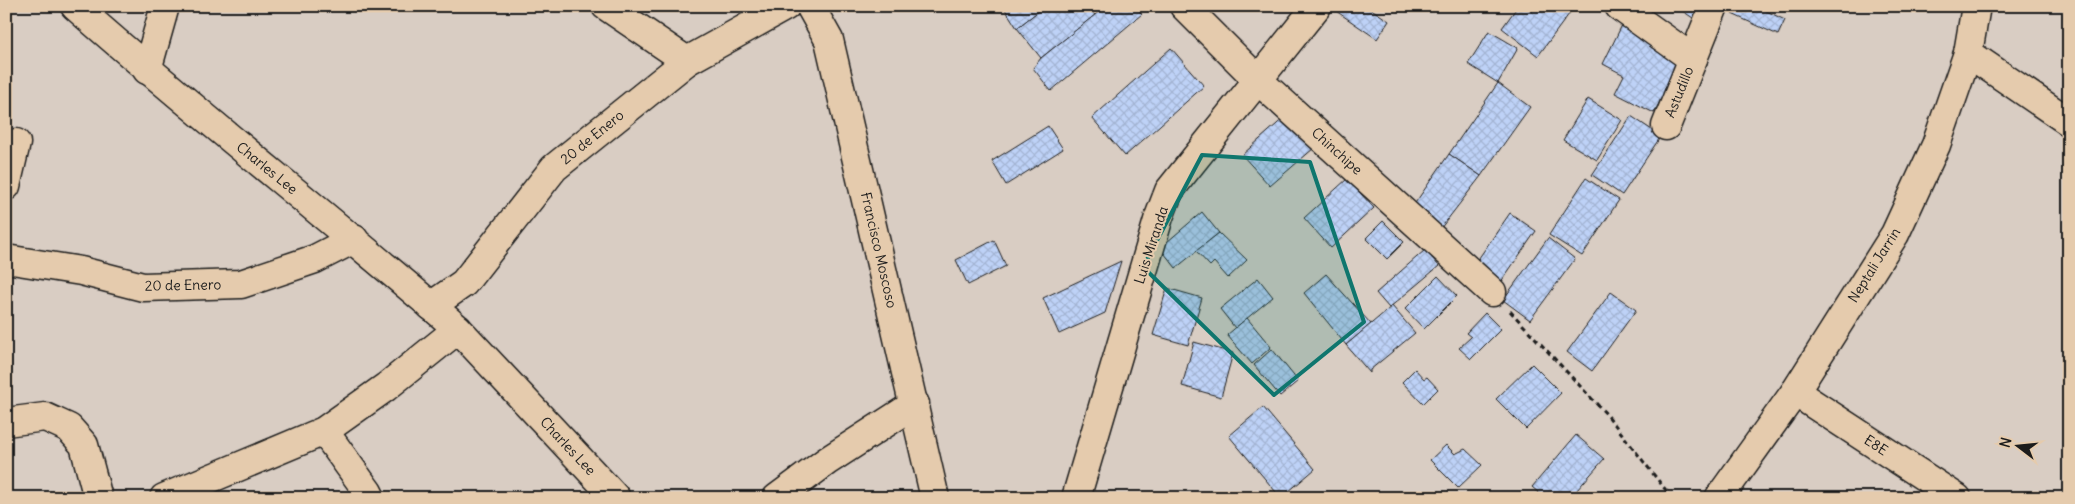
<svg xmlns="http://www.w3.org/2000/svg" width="2075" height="504" viewBox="0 0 2075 504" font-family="Delius,sans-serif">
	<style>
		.building { fill: url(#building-cross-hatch); stroke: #1c1c1c }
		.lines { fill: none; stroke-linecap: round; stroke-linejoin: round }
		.minor-casing { stroke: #1c1c1c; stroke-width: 31 }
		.tertiary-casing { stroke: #1c1c1c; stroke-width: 31 }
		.path { stroke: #1c1c1c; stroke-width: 3; stroke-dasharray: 5 4; stroke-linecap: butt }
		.minor { stroke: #e5cbad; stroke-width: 28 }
		.tertiary { stroke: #e5cbad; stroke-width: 28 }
		.marked { fill: #0f766e; fill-opacity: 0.2; stroke: #0f766e; stroke-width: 4; stroke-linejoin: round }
		.labels { text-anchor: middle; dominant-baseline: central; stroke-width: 4; stroke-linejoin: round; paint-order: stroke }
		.street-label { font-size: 14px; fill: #1c1c1c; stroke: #e5cbad }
	</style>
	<defs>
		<pattern id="building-cross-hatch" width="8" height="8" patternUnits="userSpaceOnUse" patternTransform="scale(1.25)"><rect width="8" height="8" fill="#bed2f7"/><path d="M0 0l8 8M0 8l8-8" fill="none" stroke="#a3b4d3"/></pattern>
	</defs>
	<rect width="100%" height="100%" fill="#d9cdc3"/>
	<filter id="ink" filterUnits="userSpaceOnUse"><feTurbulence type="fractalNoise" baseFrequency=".02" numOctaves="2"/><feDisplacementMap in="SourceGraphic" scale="10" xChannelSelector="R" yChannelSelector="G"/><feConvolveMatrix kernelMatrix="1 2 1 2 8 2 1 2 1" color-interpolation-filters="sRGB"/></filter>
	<g filter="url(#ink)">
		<g class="building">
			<polygon points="1003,6 1045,6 1017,28"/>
			<polygon points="1045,6 1087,6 1095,15 1041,58 1017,28"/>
			<polygon points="1106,6 1135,6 1142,14 1051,91 1033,68 1041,58"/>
			<polygon points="1339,6 1367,6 1389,21 1377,39 1336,11"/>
			<polygon points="1518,6 1524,6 1532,12 1536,6 1575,6 1538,56 1502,28"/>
			<polygon points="1675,6 1705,6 1696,20"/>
			<polygon points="1736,6 1756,6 1785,20 1778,35 1732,14"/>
			<polygon points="1622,25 1683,56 1654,113 1615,93 1624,75 1603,64"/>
			<polygon points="1489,31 1518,48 1498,83 1468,64"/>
			<polygon points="1171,48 1204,86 1125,156 1092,118"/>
			<polygon points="1498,83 1530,107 1481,176 1449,154"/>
			<polygon points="1588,99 1622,120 1597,160 1563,140"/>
			<polygon points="1286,116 1314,148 1270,186 1242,155"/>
			<polygon points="1631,116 1661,136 1622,195 1592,175"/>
			<polygon points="1048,126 1063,149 1006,185 992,161"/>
			<polygon points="1449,154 1481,176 1437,233 1409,212"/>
			<polygon points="1586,178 1619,200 1582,256 1549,235"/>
			<polygon points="1347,179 1374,208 1331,248 1304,218"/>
			<polygon points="1202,212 1219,233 1176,268 1160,248"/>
			<polygon points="1510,213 1536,231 1498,286 1472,268"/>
			<polygon points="1383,221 1404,242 1387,259 1366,238"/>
			<polygon points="1219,233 1247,260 1228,278 1214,262 1210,266 1196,251"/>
			<polygon points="1548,238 1575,259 1530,320 1503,300"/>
			<polygon points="994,240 1006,266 968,285 956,260"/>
			<polygon points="1425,250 1439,266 1389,308 1376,293"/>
			<polygon points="1121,261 1105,313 1059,334 1043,298"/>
			<polygon points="1326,274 1371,324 1346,345 1304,293"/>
			<polygon points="1438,276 1457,296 1424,329 1405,309"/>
			<polygon points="1258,278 1273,297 1235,328 1220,309"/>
			<polygon points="1167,288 1202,298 1188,345 1153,335"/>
			<polygon points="1611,292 1636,310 1592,371 1567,352"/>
			<polygon points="1392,306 1415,333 1370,370 1370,373 1346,345"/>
			<polygon points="1485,313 1501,329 1471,359 1459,348 1471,337 1466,333"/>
			<polygon points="1247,318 1271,347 1252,364 1227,335"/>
			<polygon points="1194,342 1233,353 1221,397 1182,386"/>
			<polygon points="1272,349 1298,381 1280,396 1254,365"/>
			<polygon points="1532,364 1561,393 1526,429 1496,399"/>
			<polygon points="1415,369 1424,379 1427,377 1438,389 1423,404 1402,382"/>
			<polygon points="1263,407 1315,469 1281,498 1229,436"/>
			<polygon points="1576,435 1604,459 1570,498 1545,498 1532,487"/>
			<polygon points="1446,445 1455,454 1465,449 1482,465 1458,488 1430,460"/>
		</g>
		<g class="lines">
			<g class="minor-casing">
				<g id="minor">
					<path d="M75 6C200 117 332 219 458 329"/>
					<polyline points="606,6 687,61"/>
					<polyline points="810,6 829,40 935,498"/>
					<polyline points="1184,6 1259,81 1492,292"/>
					<polyline points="1619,6 1693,59"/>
					<polyline points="1968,53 2069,122"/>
					<polyline points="147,70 165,6"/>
					<polyline points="1666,126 1714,6"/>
					<polyline points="6,186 16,143"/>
					<polyline points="6,259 81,271 143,287 241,284 315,259 354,239"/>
					<polyline points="431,306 464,283 554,168 687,61 786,6"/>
					<polyline points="1795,392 1957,498"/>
					<polyline points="324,431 368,492 371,498"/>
					<polyline points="164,498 324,431 386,387 458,329 616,498"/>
					<polyline points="777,498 827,461 915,404"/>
					<polyline points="1076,498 1159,217 1169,191 1317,6"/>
				</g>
			</g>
			<g class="tertiary-casing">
				<g id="tertiary">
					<polyline points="6,422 45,417 69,428 84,445 98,498"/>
					<polyline points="1719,498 1795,392 1895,234 1936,145 1968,53 1976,6"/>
				</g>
			</g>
			<polyline class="path" points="1510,311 1608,416 1672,498"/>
			<use href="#minor" class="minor"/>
			<use href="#tertiary" class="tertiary"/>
		</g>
	</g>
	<path class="marked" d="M1202 155 1310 162 1364 322 1274 395 1143 267Z"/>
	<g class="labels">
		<g class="street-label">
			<text transform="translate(1679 92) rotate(-68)">Astudillo</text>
			<text transform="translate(592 137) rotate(-39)">20 de Enero</text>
			<text transform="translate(1337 151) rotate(42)">Chinchipe</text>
			<text transform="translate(267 168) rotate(39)">Charles Lee</text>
			<text transform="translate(1151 245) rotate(-72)">Luis Miranda</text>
			<text transform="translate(879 250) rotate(77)">Francisco Moscoso</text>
			<text transform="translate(1874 265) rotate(-58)">Neptali Jarrin</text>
			<text transform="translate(183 285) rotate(-1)">20 de Enero</text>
			<text transform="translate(1876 445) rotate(33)">E8E</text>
			<text transform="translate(568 446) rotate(47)">Charles Lee</text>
		</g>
	</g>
	<rect width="2075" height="504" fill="none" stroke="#e5cbad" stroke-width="25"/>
	<rect x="12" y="12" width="2050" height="479" fill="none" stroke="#1c1c1c" stroke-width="2" filter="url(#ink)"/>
	<g transform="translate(2018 446) rotate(286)" stroke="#e5cbad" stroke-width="4" paint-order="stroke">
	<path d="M0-4L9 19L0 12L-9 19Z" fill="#1c1c1c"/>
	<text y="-8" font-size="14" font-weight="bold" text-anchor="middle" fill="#1c1c1c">N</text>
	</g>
</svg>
